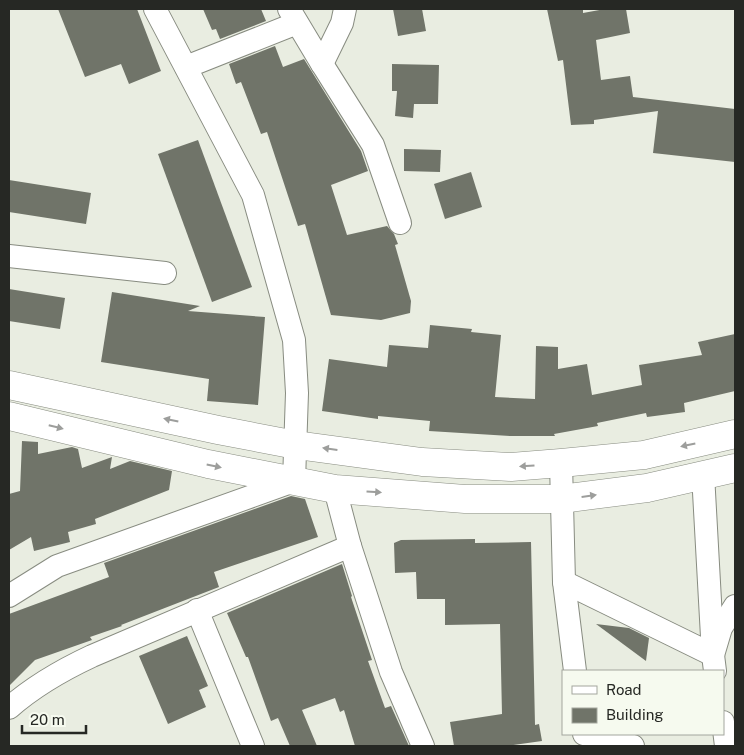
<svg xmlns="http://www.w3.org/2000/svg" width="744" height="755" viewBox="0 0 744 755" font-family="'Public Sans',sans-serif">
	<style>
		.building { fill: #707469 }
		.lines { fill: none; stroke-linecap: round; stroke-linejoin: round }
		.street-casing { stroke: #888c81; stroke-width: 24 }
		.primary-casing { stroke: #888c81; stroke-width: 29 }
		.street { stroke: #fff; stroke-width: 22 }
		.primary { stroke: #fff; stroke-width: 28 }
		.oneway { fill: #9d9e9c }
	</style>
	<rect width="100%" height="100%" fill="#e9ede1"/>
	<g class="building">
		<polygon points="58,9 137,9 161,71 129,84 121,64 85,77"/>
		<polygon points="203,9 261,9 266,21 220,39 216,29 212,30"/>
		<polygon points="393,9 422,9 426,31 398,36"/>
		<polygon points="547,9 583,9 583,13 605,9 626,9 630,33 596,40 601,80 630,76 633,97 735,109 735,162 653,153 658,111 594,120 594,124 571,125 563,60 558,61"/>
		<polygon points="275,46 283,67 304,59 361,151 368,171 331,185 347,235 387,226 394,234 398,244 395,245 411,301 410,313 381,320 331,315 305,224 298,226 267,132 261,134 241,82 236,84 229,64"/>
		<polygon points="392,64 439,65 438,104 414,104 413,118 395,116 397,91 392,91"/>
		<polygon points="198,140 252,287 212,302 158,154"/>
		<polygon points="404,149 441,150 440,172 404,171"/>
		<polygon points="471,172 482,207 445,219 434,184"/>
		<polygon points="9,180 91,193 86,224 9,212"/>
		<polygon points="9,289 65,298 60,329 9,321"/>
		<polygon points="112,292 200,306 188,311 265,317 258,405 207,401 209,379 101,362"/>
		<polygon points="430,325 472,329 471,332 501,335 495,397 535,399 536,346 558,347 558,369 587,364 592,395 642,385 639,365 702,355 698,342 735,334 735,391 684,403 685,412 647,417 646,413 597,423 598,426 554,434 555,436 510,436 429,431 430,421 378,416 378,419 322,411 329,359 387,367 389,345 428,348"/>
		<polygon points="22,441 38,442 38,454 72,447 78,449 82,468 112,457 110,469 130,461 172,471 169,490 95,519 96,524 68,532 70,542 34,551 31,537 9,550 9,494 20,491"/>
		<polygon points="291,496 305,499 318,537 214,572 219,587 121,625 122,626 90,637 92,640 35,660 9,686 9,614 109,577 104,563"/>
		<polygon points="475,539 475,543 531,542 535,725 539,724 542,741 507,746 454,746 450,722 502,714 500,624 445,625 445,599 417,599 416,572 395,573 394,543 401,540"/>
		<polygon points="342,564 352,596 351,597 372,660 368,661 385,708 391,706 409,746 355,746 344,710 340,712 335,698 302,710 317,746 290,746 278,718 271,721 248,657 246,657 227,613"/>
		<polygon points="596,624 629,628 649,638 646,661"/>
		<polygon points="187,636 208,686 199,690 206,707 168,724 139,656"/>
	</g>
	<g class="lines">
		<g class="street-casing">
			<g id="street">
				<polyline points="289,9 322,64 342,23 345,9"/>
				<polyline points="322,64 373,145 400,223"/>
				<polyline points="186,67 297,23"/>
				<polyline points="9,256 165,273"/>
				<polyline points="561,463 564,582 575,671"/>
				<polyline points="703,474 713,655 715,671"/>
				<polyline points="335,489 350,546 391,672 423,746"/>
				<polyline points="564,582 713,655 721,628 735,606"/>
				<polyline points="9,596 57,566 294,481 297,393 294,340 253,195 155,9"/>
				<polyline points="197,610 253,746"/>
				<path d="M9 708C34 686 62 670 92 656L350 546"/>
				<polyline points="723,722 726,746"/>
				<polyline points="584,734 633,746"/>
			</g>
		</g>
		<g class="primary-casing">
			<g id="primary">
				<polyline points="9,385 218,430 296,445 422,462 511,467 561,463 644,455 735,434"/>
				<polyline points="9,416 208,464 335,489 465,499 561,499 647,488 735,468"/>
			</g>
		</g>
		<use href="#street" class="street"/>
		<use href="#primary" class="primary"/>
	</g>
	<defs><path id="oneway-solid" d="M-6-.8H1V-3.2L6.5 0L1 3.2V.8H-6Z" transform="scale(1.25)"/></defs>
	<g class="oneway">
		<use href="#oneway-solid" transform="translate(171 420) rotate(-168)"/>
		<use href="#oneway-solid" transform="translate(56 427) rotate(14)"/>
		<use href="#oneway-solid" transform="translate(688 445) rotate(168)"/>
		<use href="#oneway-solid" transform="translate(330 449) rotate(-172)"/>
		<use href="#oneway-solid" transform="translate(214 466) rotate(12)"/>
		<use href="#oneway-solid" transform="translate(527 466) rotate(176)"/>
		<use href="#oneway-solid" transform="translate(374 492) rotate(4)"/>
		<use href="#oneway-solid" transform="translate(589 496) rotate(-8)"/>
	</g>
	<rect width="744" height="755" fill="none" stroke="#262824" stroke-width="20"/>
	<rect x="562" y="670" width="162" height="65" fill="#f6faef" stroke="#a3a69e"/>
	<rect x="572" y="686" width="25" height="8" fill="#ffffff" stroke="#a3a69e"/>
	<text x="606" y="695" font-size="15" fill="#262824">Road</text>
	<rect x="572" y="708" width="25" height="15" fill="#707469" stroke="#a3a69e"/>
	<text x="606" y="720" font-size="15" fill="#262824">Building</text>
	<path d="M22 725v8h64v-8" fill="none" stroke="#262824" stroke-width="2.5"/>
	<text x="30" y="725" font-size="15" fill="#262824" stroke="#f6faef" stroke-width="4" paint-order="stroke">20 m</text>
</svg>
